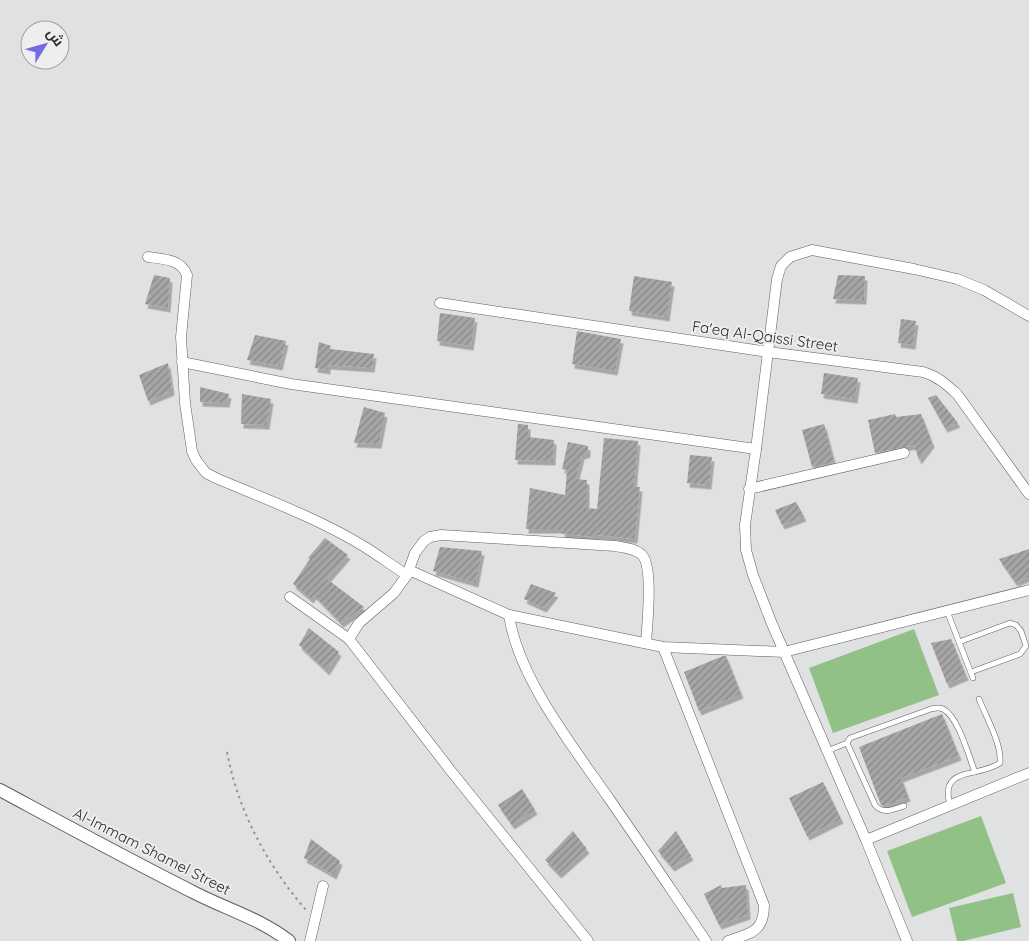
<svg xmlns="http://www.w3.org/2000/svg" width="1029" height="941" viewBox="0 0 1029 941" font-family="Quicksand,Cairo,sans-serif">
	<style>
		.pitch { fill: #91c187 }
		.building { fill: url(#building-hatch); filter: url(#shadow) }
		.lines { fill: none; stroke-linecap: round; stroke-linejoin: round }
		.service-casing { stroke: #5e5e5f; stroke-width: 6 }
		.minor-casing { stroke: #5e5e5f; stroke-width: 11 }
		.tertiary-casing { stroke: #5e5e5f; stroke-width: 14 }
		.path { stroke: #929394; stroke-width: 2; stroke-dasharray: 2.5 4; stroke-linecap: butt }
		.service { stroke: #fff; stroke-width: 5 }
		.minor { stroke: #fff; stroke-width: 10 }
		.tertiary { stroke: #fff; stroke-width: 12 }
		.labels { text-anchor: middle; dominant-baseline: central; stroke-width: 4; stroke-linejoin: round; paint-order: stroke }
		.street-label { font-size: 15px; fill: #2c2c2d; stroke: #eeeeef }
	</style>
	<defs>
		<pattern id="building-hatch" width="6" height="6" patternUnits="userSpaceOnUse" patternTransform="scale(1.25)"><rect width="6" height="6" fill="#a7a6a5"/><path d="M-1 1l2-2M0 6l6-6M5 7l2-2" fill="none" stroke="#888787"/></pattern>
		<filter id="shadow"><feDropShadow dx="2.5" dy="4.5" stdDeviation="0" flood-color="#0004"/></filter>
	</defs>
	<rect width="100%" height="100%" fill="#e0e1e2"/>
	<g class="pitch">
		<polygon points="914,629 939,695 833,733 809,668"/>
		<polygon points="981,816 1006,883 912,917 887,851"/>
		<polygon points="1013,893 1021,927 963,941 957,941 949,908"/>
	</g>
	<g class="building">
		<polygon points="154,275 170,278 168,308 145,304"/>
		<polygon points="838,275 865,276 864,300 833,299"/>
		<polygon points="634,276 672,282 667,317 629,311"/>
		<polygon points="440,313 475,318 471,346 437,341"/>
		<polygon points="901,319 916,321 913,345 898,343"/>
		<polygon points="577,331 621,339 615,371 572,364"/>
		<polygon points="255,335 286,341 280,366 247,360"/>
		<polygon points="319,342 331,346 330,349 374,354 372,368 328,365 328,370 315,368"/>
		<polygon points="168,363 172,391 148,401 139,375"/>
		<polygon points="824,373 858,378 855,399 821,394"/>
		<polygon points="200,387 229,394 227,403 200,402"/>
		<polygon points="242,394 271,399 267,425 241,424"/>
		<polygon points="936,395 958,423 945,428 928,398"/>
		<polygon points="364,407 385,413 379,444 354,443"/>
		<polygon points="895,414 896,417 921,414 932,443 919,460 914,445 875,453 868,420"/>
		<polygon points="518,424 528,425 528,437 554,440 553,461 515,460"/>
		<polygon points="824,424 834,462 812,467 802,430"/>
		<polygon points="604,438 638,441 634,487 640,487 635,539 597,535 596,537 562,534 563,529 526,529 530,488 565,495 567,470 562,469 568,442 588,446 588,453 582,455 576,479 587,480 587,508 597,509"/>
		<polygon points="690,455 712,457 709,485 687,483"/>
		<polygon points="796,502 804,517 782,525 775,510"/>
		<polygon points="325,538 348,555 327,579 364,607 341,623 314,595 311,599 293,584 310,559 308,558"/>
		<polygon points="440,547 482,551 476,583 433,571"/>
		<polygon points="1029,549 1029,577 1015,582 999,559"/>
		<polygon points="531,584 556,593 544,608 524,599"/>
		<polygon points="309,628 339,652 327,671 299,645"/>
		<polygon points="951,639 966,676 947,684 931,643"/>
		<polygon points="723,656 726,656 741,694 699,711 684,672"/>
		<polygon points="942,714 959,756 901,778 908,797 885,806 881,805 859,747"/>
		<polygon points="823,782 841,819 807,836 789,798"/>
		<polygon points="522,789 535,810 512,825 498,805"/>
		<polygon points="573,831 587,849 559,874 545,860"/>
		<polygon points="676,831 691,856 672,867 658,851"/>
		<polygon points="311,839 340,861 334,875 304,858"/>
		<polygon points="721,885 722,888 746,885 748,915 719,925 704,894"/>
	</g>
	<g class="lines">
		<g class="service-casing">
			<g id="service">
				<polyline points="947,611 973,678"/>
				<polyline points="959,642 1010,623 1016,625 1021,631 1026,646 1020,654 971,672"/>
				<polyline points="827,751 847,743"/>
				<path d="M950 805C939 766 978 778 1000 763 1002 744 986 717 979 699"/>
				<path d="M904 806C893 809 883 815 875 805L847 743 850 738 931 709C935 708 939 707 943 709 958 716 969 757 975 772"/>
			</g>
		</g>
		<g class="minor-casing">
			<g id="minor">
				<path d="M148 257C163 259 181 259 187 275L181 337 185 403 192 451 196 460 206 473 218 479C268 500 319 519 365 547 379 556 393 566 407 575"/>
				<path d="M440 303 768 352 923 372C937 376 946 384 957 394L1029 494"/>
				<polyline points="182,362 291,384 756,449"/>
				<polyline points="749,489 904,453"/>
				<polyline points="409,570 509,615 663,647 784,652 1029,590"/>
				<polyline points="290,597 349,639 451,771 588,941"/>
				<path d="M509 615C518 678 574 748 610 800 642 846 674 894 706 941"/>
				<path d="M349 639 359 623 394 593 407 575 415 553 424 541 430 537 441 535 615 546C624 548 634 548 641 554 654 564 647 626 646 643"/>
				<path d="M663 647 764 905C764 932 751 933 728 941"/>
				<polyline points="866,840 1029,773"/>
				<polyline points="310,941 323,886"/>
				<polyline points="907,941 866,840 772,624 753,575 746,550 745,525 756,449 777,279 781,266 790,257 812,250 914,269 957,279 984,290 1029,316"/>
			</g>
		</g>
		<g class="tertiary-casing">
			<path id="tertiary" d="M0 790C65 825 129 860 195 893 226 909 261 919 289 941"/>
		</g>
		<path class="path" d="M227 752C238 811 268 867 307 911"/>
		<use href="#service" class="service"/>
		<use href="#minor" class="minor"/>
		<use href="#tertiary" class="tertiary"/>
	</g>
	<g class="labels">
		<g class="street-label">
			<text transform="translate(765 336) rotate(8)">Fa'eq Al-Qaissi Street</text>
			<text transform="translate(152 851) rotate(27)">Al-Immam Shamel Street</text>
		</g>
	</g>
	<g transform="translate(45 45) rotate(53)"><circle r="24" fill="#eeeeef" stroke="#a0a0a1"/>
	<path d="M0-4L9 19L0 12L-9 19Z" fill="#746ae4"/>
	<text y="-8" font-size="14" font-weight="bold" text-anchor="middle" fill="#2c2c2d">ش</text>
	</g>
</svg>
